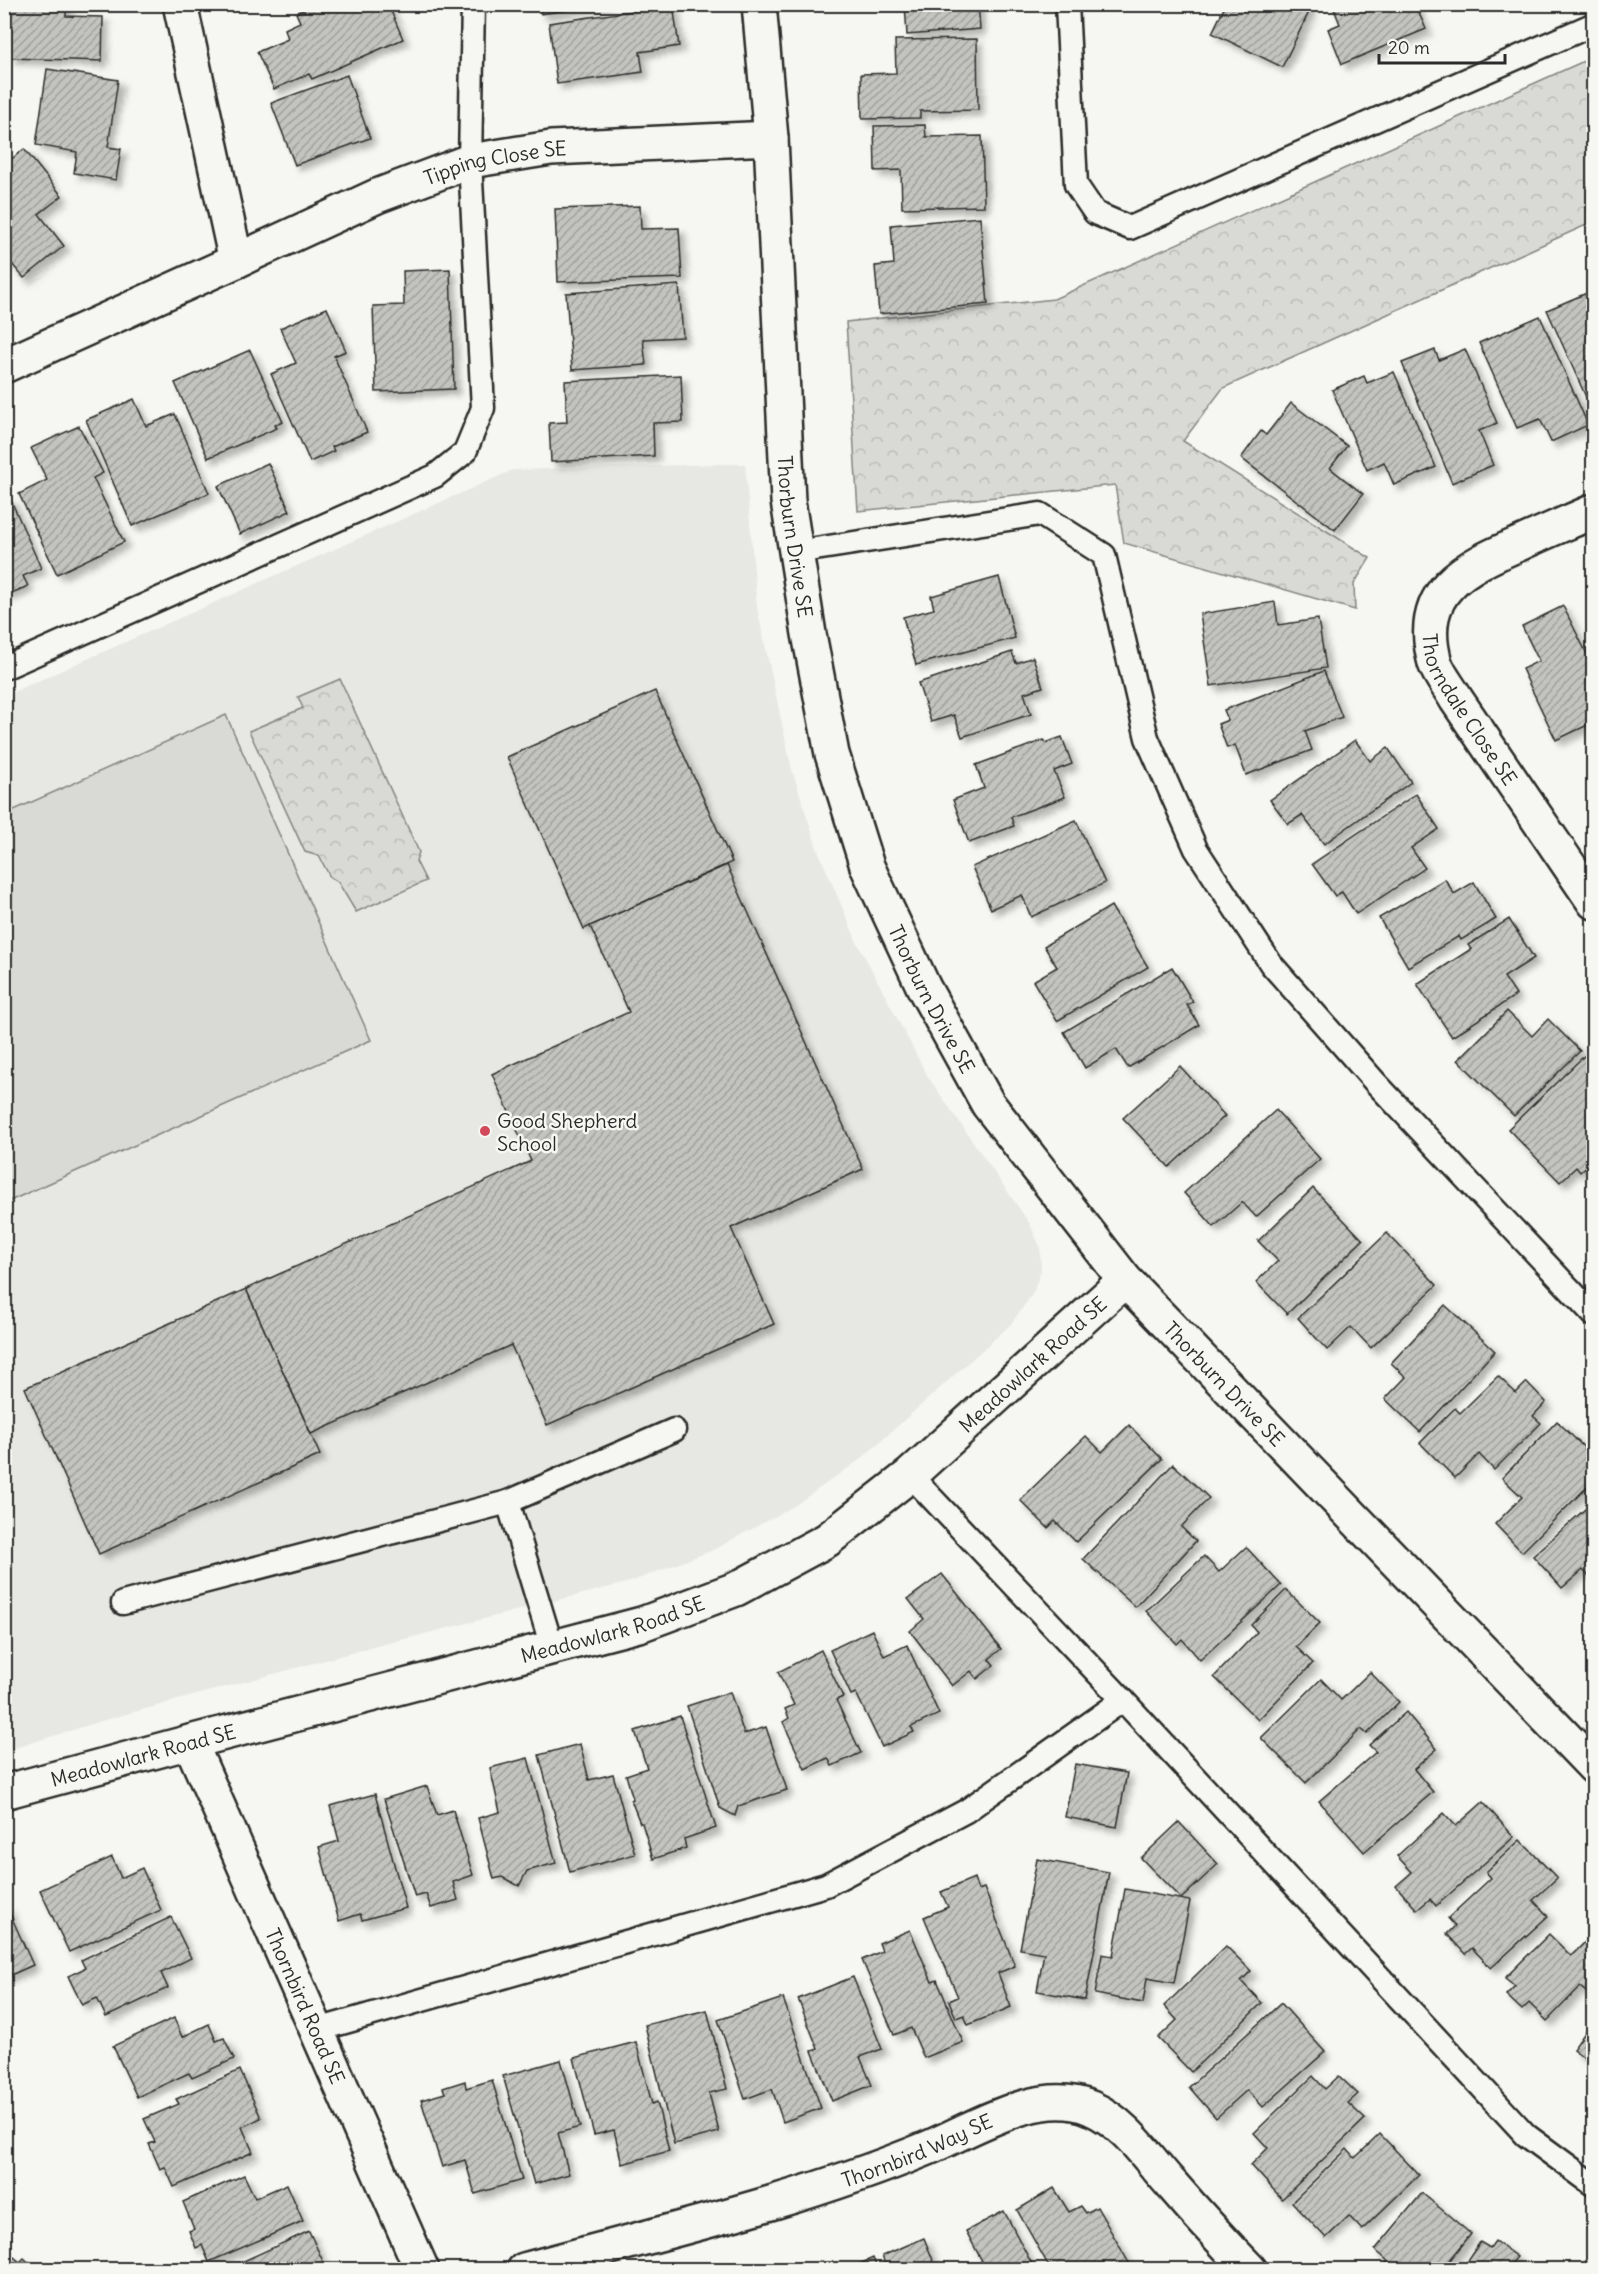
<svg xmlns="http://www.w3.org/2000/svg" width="1598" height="2274" viewBox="0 0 1598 2274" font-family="Delius,sans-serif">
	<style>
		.built { fill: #e7e7e3 }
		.green { fill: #d9d9d5; stroke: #828280; stroke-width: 1.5 }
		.park { fill: url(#park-crowns); stroke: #828280; stroke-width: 1.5 }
		.building { fill: url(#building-hatch); stroke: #2b2b2b; stroke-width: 1.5; filter: url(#shadow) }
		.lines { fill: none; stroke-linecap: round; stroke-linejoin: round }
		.service-casing { stroke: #2b2b2b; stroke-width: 27 }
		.minor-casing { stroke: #2b2b2b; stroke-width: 38 }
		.service { stroke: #f6f6f2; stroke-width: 22 }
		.minor { stroke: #f6f6f2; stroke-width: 33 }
		.poi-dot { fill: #d1495b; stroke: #f6f6f2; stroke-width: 2 }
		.labels { text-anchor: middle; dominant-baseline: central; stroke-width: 5; stroke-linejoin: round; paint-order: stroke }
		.street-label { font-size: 20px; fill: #2b2b2b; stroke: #f6f6f2 }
		.poi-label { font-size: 20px; fill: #2b2b2b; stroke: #f6f6f2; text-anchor: start }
	</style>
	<defs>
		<pattern id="park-crowns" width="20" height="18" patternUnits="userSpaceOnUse" patternTransform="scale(1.5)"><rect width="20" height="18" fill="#d9d9d5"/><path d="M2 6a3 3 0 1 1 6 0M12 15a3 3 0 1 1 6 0" fill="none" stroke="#babab7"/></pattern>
		<pattern id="building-hatch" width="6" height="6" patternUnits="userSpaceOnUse" patternTransform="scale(1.5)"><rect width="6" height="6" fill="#c3c3c0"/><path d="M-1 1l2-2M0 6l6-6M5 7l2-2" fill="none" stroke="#9f9f9c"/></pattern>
		<filter id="shadow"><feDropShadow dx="5.5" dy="5.5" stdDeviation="3" flood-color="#0004"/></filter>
	</defs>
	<rect width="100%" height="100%" fill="#f6f6f2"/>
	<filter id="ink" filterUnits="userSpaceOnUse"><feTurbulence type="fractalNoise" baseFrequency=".0167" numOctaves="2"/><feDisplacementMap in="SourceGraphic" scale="12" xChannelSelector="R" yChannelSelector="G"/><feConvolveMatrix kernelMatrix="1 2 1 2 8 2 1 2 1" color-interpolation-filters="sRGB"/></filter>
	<g filter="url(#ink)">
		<polygon class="built" points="723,464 745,464 757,608 792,770 817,848 856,940 928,1077 1030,1224 1040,1247 1041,1270 1033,1293 1011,1324 861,1459 794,1506 713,1550 630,1582 369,1648 101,1721 5,1751 4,696 513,470"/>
		<polygon class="green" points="226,715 371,1040 5,1203 5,814"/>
		<g class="park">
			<polygon points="1593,57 1593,222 1223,388 1183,441 1370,558 1354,584 1355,610 1124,543 1115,485 858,511 846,322 1054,299"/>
			<polygon points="340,679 419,852 416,861 426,881 356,912 338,882 330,877 319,856 305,852 249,731 303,708 298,697"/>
		</g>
		<g class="building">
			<polygon points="12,4 66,4 66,16 103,17 102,61 10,58"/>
			<polygon points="317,4 388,4 403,39 312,79 309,74 274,89 257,52 288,39 285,29 300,22 296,13"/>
			<polygon points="540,4 610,4 541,14"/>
			<polygon points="905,4 978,4 980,29 907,35"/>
			<polygon points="1226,4 1302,4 1311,8 1282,67 1212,33"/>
			<polygon points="1332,4 1415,4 1426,29 1342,64 1328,29 1340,24"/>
			<polygon points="673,5 679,46 640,52 643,72 557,84 549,23"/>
			<polygon points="977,39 978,110 920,111 920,118 862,119 861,74 896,73 895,40"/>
			<polygon points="47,69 118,80 108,147 121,149 116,180 74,173 77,152 36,145"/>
			<polygon points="347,75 370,138 295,165 271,103"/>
			<polygon points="925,125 926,137 982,136 984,206 902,208 901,170 875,171 874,126"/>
			<polygon points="24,149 62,196 39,214 64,246 24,278 4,255 4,165"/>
			<polygon points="640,206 641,229 679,228 682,278 558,282 555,209"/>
			<polygon points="980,217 988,304 879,314 875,266 894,264 891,225"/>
			<polygon points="450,269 454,389 376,392 373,306 404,305 403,271"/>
			<polygon points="679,285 683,337 643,339 646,365 572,370 566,293"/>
			<polygon points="1594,290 1594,415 1547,310"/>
			<polygon points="327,308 346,351 334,356 367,432 332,447 334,451 310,462 271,374 296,363 280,328"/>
			<polygon points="1540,316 1588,425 1551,442 1540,419 1517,428 1479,343"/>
			<polygon points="1465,349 1497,423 1479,431 1493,465 1452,483 1402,363 1435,350 1439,360"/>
			<polygon points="250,350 283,422 275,425 277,428 208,458 175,383"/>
			<polygon points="1394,372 1436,467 1394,485 1384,462 1367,470 1332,390 1364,376 1367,383"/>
			<polygon points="681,375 683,422 653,423 654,456 551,462 549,423 567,422 565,381"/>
			<polygon points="134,399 146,426 175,414 209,493 132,526 86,420"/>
			<polygon points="1291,403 1347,446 1330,468 1363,494 1335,530 1241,458 1261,431 1266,435"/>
			<polygon points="79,426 103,473 93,478 124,542 57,574 19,494 47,480 31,448"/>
			<polygon points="268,463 290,511 240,534 218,486"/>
			<polygon points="10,498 41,568 23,576 28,586 7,595 4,589 4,501"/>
			<polygon points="999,577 1015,638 916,665 903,617 934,609 931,596"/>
			<polygon points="1275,602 1278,625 1318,619 1326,668 1211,686 1200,614"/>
			<polygon points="1563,606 1594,668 1594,722 1556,740 1522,669 1539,661 1522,626"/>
			<polygon points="1012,652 1016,663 1033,657 1043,687 1024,693 1031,714 962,737 954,715 931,722 918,683"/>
			<polygon points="1324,671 1342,717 1305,731 1312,750 1246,775 1235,745 1227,748 1218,724 1228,720 1224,710"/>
			<polygon points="655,691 732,862 584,929 507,757"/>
			<polygon points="1062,737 1072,764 1054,771 1065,797 1011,817 1014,826 969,843 953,800 984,788 976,765 1044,740 1045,743"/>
			<polygon points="1355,740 1370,761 1388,748 1411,782 1324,844 1302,815 1288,824 1270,800"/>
			<polygon points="1416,794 1439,829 1411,848 1425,868 1356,914 1342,892 1335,896 1312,864"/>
			<polygon points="1076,820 1105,883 1031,917 1022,895 991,909 972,867"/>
			<polygon points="727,865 863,1169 731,1228 774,1324 547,1425 511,1345 311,1434 246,1289 531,1161 492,1074 629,1012 590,926"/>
			<polygon points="1445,879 1454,894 1474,882 1496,919 1461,940 1459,936 1408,967 1379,918"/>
			<polygon points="1111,906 1148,967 1057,1021 1033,981 1057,967 1044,946"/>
			<polygon points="1509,919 1534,958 1504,977 1516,995 1452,1037 1417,984 1471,949 1468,945"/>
			<polygon points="1172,967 1193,1002 1187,1005 1199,1025 1128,1068 1116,1049 1085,1068 1064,1032"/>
			<polygon points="1507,1011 1532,1036 1548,1019 1580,1051 1514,1116 1458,1060"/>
			<polygon points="1585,1055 1594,1064 1594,1159 1580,1172 1576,1167 1560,1182 1508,1129"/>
			<polygon points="1180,1066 1225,1116 1169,1167 1123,1118"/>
			<polygon points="1276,1110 1320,1159 1256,1217 1242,1202 1214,1227 1184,1193"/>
			<polygon points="1313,1188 1363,1240 1287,1314 1256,1282 1278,1261 1258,1241"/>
			<polygon points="1387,1233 1437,1285 1371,1348 1351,1327 1327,1350 1298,1318"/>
			<polygon points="246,1289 320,1455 99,1554 25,1388"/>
			<polygon points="1445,1305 1495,1351 1420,1432 1385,1399 1406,1377 1391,1363"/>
			<polygon points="1498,1376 1516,1393 1527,1382 1546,1402 1533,1416 1541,1423 1494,1470 1479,1454 1455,1478 1420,1443 1455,1408 1460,1413"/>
			<polygon points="1557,1421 1594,1457 1594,1480 1522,1552 1495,1524 1522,1497 1502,1478"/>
			<polygon points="1129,1425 1162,1459 1076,1542 1055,1521 1048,1528 1020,1500 1086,1436 1102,1452"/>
			<polygon points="1173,1464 1209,1498 1181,1527 1196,1541 1135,1607 1083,1559"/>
			<polygon points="1594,1501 1594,1582 1583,1570 1562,1588 1533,1556"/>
			<polygon points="1246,1547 1281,1585 1200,1660 1182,1639 1177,1644 1146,1611 1204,1556 1219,1572"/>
			<polygon points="942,1574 1001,1649 989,1659 994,1665 977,1679 971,1671 952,1686 910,1631 924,1619 908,1599"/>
			<polygon points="1286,1590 1320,1623 1296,1647 1313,1663 1258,1720 1214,1677 1257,1632 1251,1625"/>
			<polygon points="872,1630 884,1656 907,1645 939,1714 911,1727 914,1732 882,1747 856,1693 851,1695 830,1650"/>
			<polygon points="821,1650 843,1697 836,1700 861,1753 832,1766 828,1758 805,1769 783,1722 789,1718 785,1709 794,1705 778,1672"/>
			<polygon points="1370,1672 1399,1702 1367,1734 1361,1729 1306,1783 1261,1738 1321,1679 1341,1700"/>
			<polygon points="730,1692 744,1734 766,1727 787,1790 738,1806 735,1816 720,1808 687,1706"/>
			<polygon points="1406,1712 1437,1749 1414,1769 1433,1792 1364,1852 1319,1801 1376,1752 1369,1745"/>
			<polygon points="680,1716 716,1828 684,1839 686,1848 653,1859 642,1823 640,1823 631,1800 633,1799 626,1775 647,1768 635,1731"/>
			<polygon points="580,1744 589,1780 613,1774 635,1854 570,1872 539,1755"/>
			<polygon points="528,1758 556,1863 527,1871 519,1886 502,1877 494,1879 478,1818 500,1812 490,1768"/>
			<polygon points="1075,1764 1127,1773 1117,1827 1065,1817"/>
			<polygon points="427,1786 437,1815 453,1810 473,1875 453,1882 458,1900 431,1908 426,1894 415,1897 384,1799"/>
			<polygon points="375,1794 406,1908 362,1920 360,1914 339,1921 319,1847 339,1841 330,1806"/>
			<polygon points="1483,1802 1514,1837 1436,1906 1430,1899 1417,1910 1396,1886 1412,1872 1397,1856 1444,1813 1456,1826"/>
			<polygon points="1179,1822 1218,1864 1181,1899 1141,1858"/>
			<polygon points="1520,1840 1557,1878 1533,1900 1548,1916 1491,1968 1472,1948 1465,1954 1447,1934 1455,1926 1448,1918 1491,1878 1486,1872"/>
			<polygon points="112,1857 121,1878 142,1868 161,1910 69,1952 40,1890"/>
			<polygon points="1037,1859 1109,1872 1085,2000 1037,1991 1044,1953 1020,1949"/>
			<polygon points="974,1878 978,1890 984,1888 1015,1966 998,1973 1011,2007 968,2025 964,2015 956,2018 949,2001 958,1997 924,1917 948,1907 941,1892"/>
			<polygon points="1125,1889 1190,1901 1174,1983 1147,1978 1143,2003 1095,1994 1102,1954 1113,1956"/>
			<polygon points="7,1907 33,1965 4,1978 4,1908"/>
			<polygon points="171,1917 191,1958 161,1973 168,1988 106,2017 97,1998 82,2005 68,1976 85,1968 81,1960"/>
			<polygon points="910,1930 932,1982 937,1980 963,2042 924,2058 911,2028 894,2035 862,1960 882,1951 879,1943"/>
			<polygon points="1594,1933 1594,1994 1591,1996 1580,1987 1547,2021 1529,2003 1522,2010 1506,1995 1515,1986 1505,1978 1549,1934 1571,1956"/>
			<polygon points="1226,1946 1251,1971 1241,1981 1262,2003 1191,2072 1158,2038 1177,2020 1164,2006"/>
			<polygon points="853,1977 882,2049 860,2057 872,2085 832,2101 812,2051 818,2049 798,1999"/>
			<polygon points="783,1998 821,2108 783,2122 772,2089 745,2099 718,2020"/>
			<polygon points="1281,2003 1325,2052 1263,2107 1247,2090 1216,2118 1189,2087"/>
			<polygon points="707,2010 727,2089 709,2093 719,2132 674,2144 645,2025"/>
			<polygon points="174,2018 182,2037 209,2024 216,2041 224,2038 234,2059 192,2078 189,2073 137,2097 113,2046"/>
			<polygon points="1594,2020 1594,2076 1587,2071 1592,2064 1573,2049"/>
			<polygon points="636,2042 652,2104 657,2102 669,2151 622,2164 614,2130 594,2135 574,2058"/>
			<polygon points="561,2060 580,2127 558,2133 569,2174 534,2184 503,2076"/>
			<polygon points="240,2070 261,2118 242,2127 253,2152 174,2187 165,2167 160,2169 149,2144 155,2142 144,2119 179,2104 176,2099"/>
			<polygon points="1313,2076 1325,2089 1339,2076 1358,2094 1348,2103 1365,2119 1282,2199 1251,2165 1268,2148 1254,2133"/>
			<polygon points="492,2080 522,2180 475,2194 465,2160 442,2167 421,2100 445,2093 443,2088 465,2081 466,2088"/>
			<polygon points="1380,2134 1419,2175 1362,2230 1349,2216 1326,2238 1292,2202 1347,2149 1355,2158"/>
			<polygon points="244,2175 255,2198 287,2184 303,2221 209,2262 202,2245 196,2248 189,2231 194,2229 183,2202"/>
			<polygon points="1054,2188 1069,2212 1081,2206 1086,2213 1097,2207 1133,2270 1051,2270 1017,2210"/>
			<polygon points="1422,2193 1471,2234 1442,2270 1381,2270 1388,2261 1375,2250"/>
			<polygon points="1004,2211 1035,2270 973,2270 971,2267 982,2261 966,2231"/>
			<polygon points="309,2231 327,2270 224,2270"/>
			<polygon points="924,2238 937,2270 887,2270 882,2256"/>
			<polygon points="1495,2241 1517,2257 1511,2264 1519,2270 1461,2270 1480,2242 1490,2248"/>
			<polygon points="14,2257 20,2262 24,2258 37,2270 4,2270"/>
			<polygon points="873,2258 878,2270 846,2270"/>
		</g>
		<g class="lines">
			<g class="service-casing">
				<g id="service">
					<polyline points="1067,4 1076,185 1095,213 1130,228 1594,24"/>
					<polyline points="796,552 1040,514 1104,555 1147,738 1196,849 1271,964 1375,1082 1594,1315"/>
					<polyline points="4,668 435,476 465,452 483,408 470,161 473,4"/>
					<polyline points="910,1475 1123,1700 1526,2135 1594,2185"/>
					<polyline points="508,1502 552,1647"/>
					<polyline points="123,1603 508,1502 674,1430"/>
					<polyline points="317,2030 826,1885 966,1811 1123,1700"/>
				</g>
			</g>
			<g class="minor-casing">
				<g id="minor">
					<path id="s1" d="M759 4 771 138 788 501 809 634 832 754 867 866 924 988 988 1104 1125 1280 1594 1767"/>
					<path id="s2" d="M236 261 377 196 470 161 551 148 771 138"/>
					<polyline points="4,366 236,261 180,4"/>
					<path id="s3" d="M1594 511C1569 522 1545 532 1521 543 1465 567 1415 590 1435 663 1439 675 1450 688 1456 699L1594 902"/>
					<path id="s4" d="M190 1742 422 2270"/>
					<path id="s5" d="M4 1792 190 1742 642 1624 736 1589 827 1540 910 1475 1125 1280"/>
					<path id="s6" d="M524 2270C659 2233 798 2202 928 2148 975 2128 1040 2086 1091 2108 1126 2123 1148 2159 1173 2186 1198 2215 1223 2242 1250 2270"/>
				</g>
			</g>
			<use href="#service" class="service"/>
			<use href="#minor" class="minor"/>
		</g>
	</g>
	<circle class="poi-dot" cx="485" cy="1131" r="6"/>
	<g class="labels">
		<g class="street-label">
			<text stroke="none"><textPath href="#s2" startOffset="279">Tipping Close SE</textPath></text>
			<text stroke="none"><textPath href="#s1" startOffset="534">Thorburn Drive SE</textPath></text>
			<text stroke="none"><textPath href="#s3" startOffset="303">Thorndale Close SE</textPath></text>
			<text stroke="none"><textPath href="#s1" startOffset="1020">Thorburn Drive SE</textPath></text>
			<text stroke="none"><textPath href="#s5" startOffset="1134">Meadowlark Road SE</textPath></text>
			<text stroke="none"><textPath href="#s1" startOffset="1506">Thorburn Drive SE</textPath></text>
			<text stroke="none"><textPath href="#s5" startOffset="630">Meadowlark Road SE</textPath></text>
			<text stroke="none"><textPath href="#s5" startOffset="144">Meadowlark Road SE</textPath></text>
			<text stroke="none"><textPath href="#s4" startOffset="288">Thornbird Road SE</textPath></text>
			<text stroke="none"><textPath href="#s6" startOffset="411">Thornbird Way SE</textPath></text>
		</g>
		<g class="poi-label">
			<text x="497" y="1120">Good Shepherd<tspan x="497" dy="23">School</tspan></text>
		</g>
	</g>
	<rect width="1598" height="2274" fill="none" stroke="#f6f6f2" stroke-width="24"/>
	<rect x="12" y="12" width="1574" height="2250" fill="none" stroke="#2b2b2b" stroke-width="2" filter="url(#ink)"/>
	<path d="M1379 54v9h126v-9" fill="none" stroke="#2b2b2b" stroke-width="3"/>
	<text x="1388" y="54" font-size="18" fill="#2b2b2b" stroke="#f6f6f2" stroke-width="4.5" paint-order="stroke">20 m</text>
</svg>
